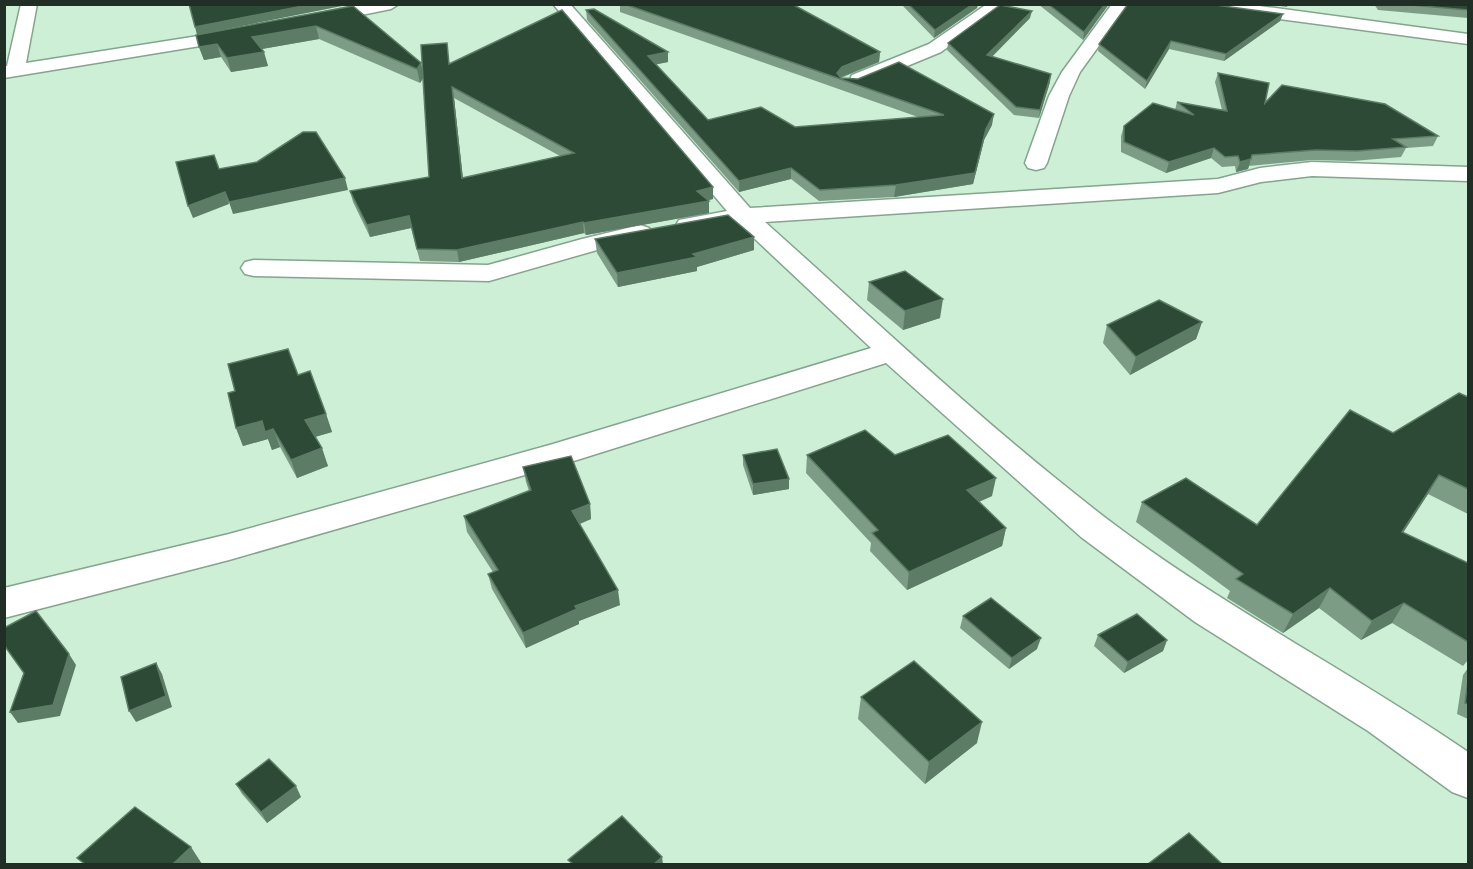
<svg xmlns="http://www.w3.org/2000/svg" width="1473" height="869" viewBox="0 0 1473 869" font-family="'Asap Condensed',sans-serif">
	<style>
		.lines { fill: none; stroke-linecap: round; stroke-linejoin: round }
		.minor-casing { stroke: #85a48e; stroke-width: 3 }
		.minor { fill: #fff; fill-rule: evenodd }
		.wall { fill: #7d9c86; fill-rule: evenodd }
		.shaded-wall { fill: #5d7c66 }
		.building { fill: #2d4a36; stroke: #5d7c66; stroke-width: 1.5; fill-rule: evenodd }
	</style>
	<rect width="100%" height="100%" fill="#cdefd6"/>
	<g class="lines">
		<g class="minor-casing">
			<g id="minor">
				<polygon points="21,4 37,4 26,63 243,29 249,30 252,34 249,38 243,39 4,78 4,66 7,66"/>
				<polygon points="365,4 399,4 391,9 317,24 309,19 311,15"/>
				<path d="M553 4H570L750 208 1218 179 1260 168 1312 162 1468 167V181L1312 176 1261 182 1218 193 765 222C877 322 987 427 1107 519 1221 606 1350 671 1468 752V798L1452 792 1368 731 1195 622 1081 537 886 363 577 460 229 560 4 618V588L229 534 553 444 871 348 739 224 688 232 679 230 676 225 679 220 727 211Z"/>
				<polygon points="987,4 1006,4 941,52 866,83 852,83 850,79 852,75 929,44"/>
				<polygon points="1112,4 1129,4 1080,72 1069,96 1047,163 1044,168 1036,170 1028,168 1025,163 1049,96 1062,72"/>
				<polygon points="1197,4 1245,4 1468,34 1468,44 1205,9"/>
				<polygon points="640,225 649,228 653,233 649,238 597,250 489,281 254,276 245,274 241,268 245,262 254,260 488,265 582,239"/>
			</g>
		</g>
		<use href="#minor" class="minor"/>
	</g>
	<g class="wall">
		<polygon points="620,4 792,4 880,52 879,62 841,78 992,125 984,140 973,184 894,197 819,201 791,179 739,192 587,20 586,10 668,52 668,62 656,64 708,120 795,127 918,117 620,12"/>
		<polygon points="901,4 978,4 977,8 934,38"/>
		<polygon points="1038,4 1109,4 1083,40"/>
		<polygon points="1266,4 1288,4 1287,7"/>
		<polygon points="1374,4 1468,4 1468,18 1378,10"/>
		<path d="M353 6 423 71 450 64 713 187V199L707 200 709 201V213L586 235 584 233 459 262 420 261 411 228 370 237 353 202 350 191 429 177 423 78 420 83 319 39 262 49 268 66 231 72 221 57 204 60 199 47ZM454 98 560 156 463 178Z"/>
		<polygon points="1283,14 1280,21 1224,61 1169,49 1145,89 1098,51 1099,44"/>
		<polygon points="1030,18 992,56 1050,82 1039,118 1014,115 947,50 948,43"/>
		<polygon points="1218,73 1265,103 1438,136 1433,146 1406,148 1401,157 1353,161 1312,160 1249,166 1248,169 1236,172 1235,166 1222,167 1211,158 1166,173 1121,152 1121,136 1124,126 1175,110 1177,102 1222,110 1215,82"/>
		<polygon points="754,237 754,250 697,267 697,271 618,287 597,253 595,239"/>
		<polygon points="869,282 940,318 903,330 867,300"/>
		<polygon points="1202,322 1196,339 1130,375 1103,343 1107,325"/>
		<polygon points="298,375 326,414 332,432 315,437 328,466 297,478 280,447 272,450 268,439 243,446 236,428"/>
		<polygon points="1468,397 1468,514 1428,494 1403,533 1468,563 1468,660 1463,666 1392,623 1361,640 1319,608 1283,633 1227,598 1230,591 1136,522 1142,502 1257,525 1393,433"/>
		<polygon points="743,455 789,489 753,495 743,465"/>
		<polygon points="807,455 895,455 992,496 979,502 1006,528 1002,546 907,590 870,551 871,543 806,473"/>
		<polygon points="523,467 590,504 591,519 580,524 620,605 579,621 579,624 526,648 492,589 488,574 493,572 467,532 464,516 529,491 526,482"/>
		<polygon points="963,616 1037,649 1009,669 960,628"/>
		<polygon points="1098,635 1167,640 1163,651 1124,673 1094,646"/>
		<polygon points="1468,668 1468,719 1457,714 1463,675"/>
		<polygon points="861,697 977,743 925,784 858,719"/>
		<polygon points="236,784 301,797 267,823 242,794"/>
	</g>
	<g class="shaded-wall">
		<polygon points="313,4 342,4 342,6 197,35 195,27"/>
		<polygon points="973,4 978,4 977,8 934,38 935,30"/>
		<polygon points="1105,4 1109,4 1083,40 1084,32"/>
		<polygon points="1032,11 1030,18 986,63 987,55"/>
		<polygon points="1283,14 1280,21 1224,61 1226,54"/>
		<polygon points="316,26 319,39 256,50 252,37"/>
		<polygon points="1171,41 1169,49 1145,89 1147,81"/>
		<polygon points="217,44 221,57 204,60 199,47"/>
		<polygon points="264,52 268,66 231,72 227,58"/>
		<polygon points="668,52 668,62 649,66 648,56"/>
		<polygon points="880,52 879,62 841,77 840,79 837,73 842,67"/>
		<polygon points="421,63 424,77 420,83 417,69"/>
		<polygon points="1051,74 1050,82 1039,118 1040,110"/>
		<polygon points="452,87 454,98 464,189 462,178"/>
		<polygon points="994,114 992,125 984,140 973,184 894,197 896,185 986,129"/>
		<polygon points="1214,148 1211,158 1166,173 1169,162"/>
		<polygon points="1251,159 1248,169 1236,172 1240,162"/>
		<polygon points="791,168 791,179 739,192 739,181"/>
		<polygon points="345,178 348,190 233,214 229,202"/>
		<polygon points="713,187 713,199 697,203 697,191"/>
		<polygon points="225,192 229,204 193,218 188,206"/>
		<polygon points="709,201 709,213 586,235 584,223"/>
		<polygon points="409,216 411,228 370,237 367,225"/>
		<polygon points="583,222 584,233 459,262 457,250"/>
		<polygon points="754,237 754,250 697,267 697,271 618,287 617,273 693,254"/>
		<polygon points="943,299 940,318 903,330 905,311"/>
		<polygon points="1202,322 1196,339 1130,375 1136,357"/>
		<polygon points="326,414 332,432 311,438 305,420"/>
		<polygon points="262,421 273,429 280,447 272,450 268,439 243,446 236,428"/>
		<polygon points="322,448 328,466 297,478 291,460"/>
		<polygon points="1439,475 1428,494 1391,551 1402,532"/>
		<polygon points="996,478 992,496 964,508 967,490"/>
		<polygon points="789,479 789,489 753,495 753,484"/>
		<polygon points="590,504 591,519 574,526 572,511"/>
		<polygon points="1006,528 1002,546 907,590 909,572"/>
		<polygon points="1330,588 1319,608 1283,633 1293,614"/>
		<polygon points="618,590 620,605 579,621 579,624 526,648 523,633 575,606"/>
		<polygon points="1404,603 1392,623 1361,640 1372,621"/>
		<polygon points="1041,638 1037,649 1009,669 1012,658"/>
		<polygon points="1167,640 1163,651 1124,673 1128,662"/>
		<polygon points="69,654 76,665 60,716 18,723 10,712"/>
		<polygon points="156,663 162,674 172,707 136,722 129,711"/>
		<polygon points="982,722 977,743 925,784 929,762"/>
		<polygon points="296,786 301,797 267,823 261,812"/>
		<polygon points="191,847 202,864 173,864"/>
		<polygon points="662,857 663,864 654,864"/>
	</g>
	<g class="building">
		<polygon points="189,4 313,4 195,27"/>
		<polygon points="624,4 792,4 880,52 842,67 837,73 841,78 858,79 899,62 994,114 986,129 975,173 896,185 820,190 791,168 739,181 586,10 594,9 668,52 648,56 708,120 761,107 795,127 944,115"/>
		<polygon points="908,4 973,4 935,30"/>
		<polygon points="1048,4 1105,4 1084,32"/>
		<polygon points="1128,4 1208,4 1283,14 1226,54 1171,41 1147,81 1099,44"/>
		<polygon points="1399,4 1468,4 1468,10"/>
		<polygon points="1000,5 1032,11 987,55 1051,74 1040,110 1016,107 948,43"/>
		<polygon points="353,6 421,63 417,69 316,26 252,37 264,52 227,58 217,44 199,47 196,35"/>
		<path d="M562 10 713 187 697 191 709 201 584 223 583 222 457 250 417 249 409 216 367 225 350 191 429 177 421 45 447 43 449 64ZM452 87 574 153 462 178Z"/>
		<polygon points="1218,73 1269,83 1265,103 1282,85 1385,104 1438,136 1393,139 1406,147 1357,151 1316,150 1252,155 1251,159 1240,162 1238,156 1225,157 1214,148 1169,162 1124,142 1124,126 1153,103 1194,115 1177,102 1227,111"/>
		<polygon points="303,132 316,132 345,178 229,202 225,192 188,206 176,162 214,155 219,169 257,162"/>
		<polygon points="728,215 754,237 693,254 697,257 617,273 595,239"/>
		<polygon points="905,271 943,299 905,311 869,282"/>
		<polygon points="1159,300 1202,322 1136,357 1107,325"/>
		<polygon points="288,349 298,375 310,371 326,414 305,420 322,448 291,460 273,429 265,432 262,421 236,428 228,393 235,391 228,364"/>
		<polygon points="1459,393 1468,397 1468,489 1439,475 1402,532 1468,563 1468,642 1404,603 1372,621 1330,588 1293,614 1236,579 1243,574 1142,502 1186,478 1257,525 1350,410 1393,433"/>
		<polygon points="865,430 895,455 948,435 996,478 967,490 1006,528 909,572 872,533 878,530 807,455"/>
		<polygon points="777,449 789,479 753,484 743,455"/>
		<polygon points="571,456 590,504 572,511 618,590 575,606 577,609 523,633 488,574 498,570 464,516 531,490 523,467"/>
		<polygon points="991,598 1041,638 1012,658 963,616"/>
		<polygon points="36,611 69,654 53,705 10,712 24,673 4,645 4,628"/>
		<polygon points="1137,614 1167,640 1128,662 1098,635"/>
		<polygon points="914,661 982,722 929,762 861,697"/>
		<polygon points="156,663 166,696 129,711 121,677"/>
		<polygon points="1468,681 1468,704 1465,703"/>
		<polygon points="269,759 296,786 261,812 236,784"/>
		<polygon points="135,807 191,847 173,864 85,864 77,858"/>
		<polygon points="622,816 662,857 654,864 573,864 568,860"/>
		<polygon points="1189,833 1222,864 1148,864"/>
	</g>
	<rect width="1473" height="869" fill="none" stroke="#212e25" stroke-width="12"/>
</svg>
